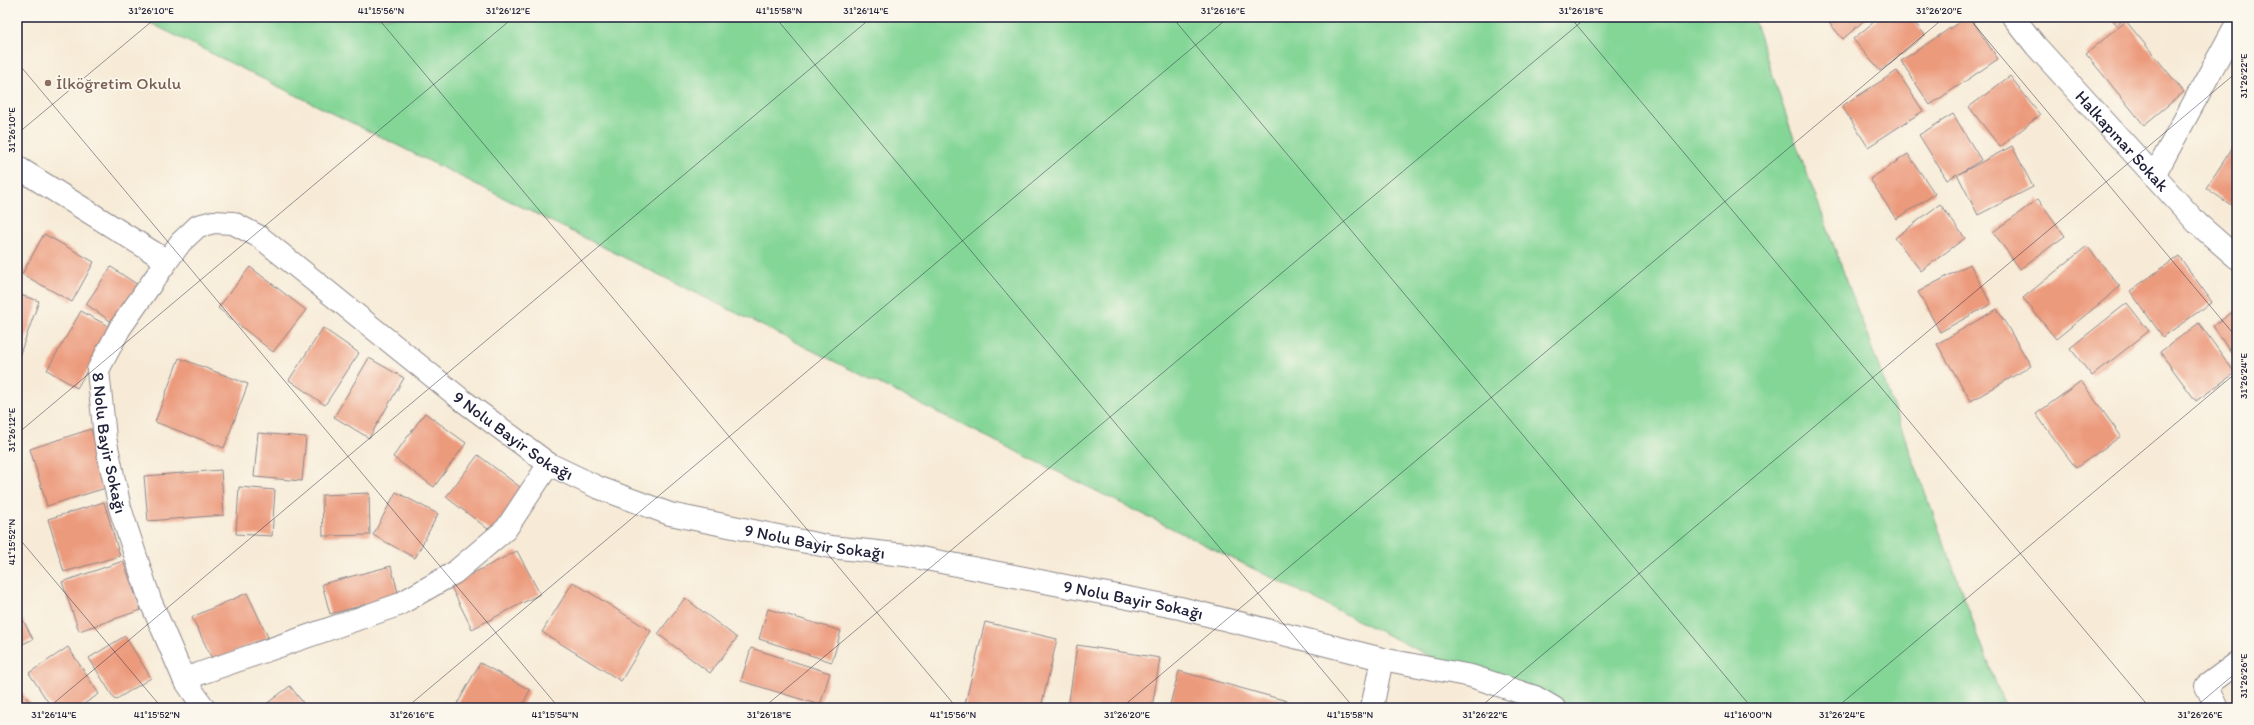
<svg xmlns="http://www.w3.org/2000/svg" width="2254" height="725" viewBox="0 0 2254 725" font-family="Itim,sans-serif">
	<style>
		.green { fill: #84d697; stroke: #537c69 }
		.building { fill: #ec9a7c }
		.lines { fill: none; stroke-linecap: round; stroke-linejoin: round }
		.minor-casing { stroke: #8c8689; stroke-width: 24 }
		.minor { stroke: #fff; stroke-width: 22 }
		.ticks { fill: none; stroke: #22223b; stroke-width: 1; stroke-opacity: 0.45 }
		.education-dot { fill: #8d6e63; stroke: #fbf7ec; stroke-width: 1.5 }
		.labels { text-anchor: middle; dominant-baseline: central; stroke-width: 3.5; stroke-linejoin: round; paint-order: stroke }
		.education-label { font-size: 17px; fill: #785e54; stroke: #fbf7ec; text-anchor: start }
		.street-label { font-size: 17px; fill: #22223b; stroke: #fbf7ec }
		.neatline { fill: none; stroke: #22223b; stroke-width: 1.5 }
		.ticks-label { font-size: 10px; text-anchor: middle; fill: #22223b }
	</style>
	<rect width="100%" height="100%" fill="#fbf7ec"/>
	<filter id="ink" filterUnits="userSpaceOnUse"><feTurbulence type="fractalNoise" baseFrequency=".025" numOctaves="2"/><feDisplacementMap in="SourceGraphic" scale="8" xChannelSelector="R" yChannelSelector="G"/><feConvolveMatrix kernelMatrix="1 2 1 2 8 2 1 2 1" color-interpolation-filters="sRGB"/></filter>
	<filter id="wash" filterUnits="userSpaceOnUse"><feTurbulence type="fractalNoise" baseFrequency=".012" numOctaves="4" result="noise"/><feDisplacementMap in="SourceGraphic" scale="16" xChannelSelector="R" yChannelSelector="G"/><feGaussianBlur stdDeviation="0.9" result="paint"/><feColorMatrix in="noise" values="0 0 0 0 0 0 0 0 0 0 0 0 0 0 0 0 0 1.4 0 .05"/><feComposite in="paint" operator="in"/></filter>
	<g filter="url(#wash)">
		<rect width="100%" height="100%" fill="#f7ebd7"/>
		<polygon class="green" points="138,17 1753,17 1791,130 2005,708 1535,708"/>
		<g id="blocks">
			<g class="building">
				<polygon points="1824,17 1868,17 1843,39"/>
				<polygon points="1880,17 1910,17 1925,35 1880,71 1853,39"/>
				<polygon points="1967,17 1970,17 1998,59 1930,105 1901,61"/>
				<polygon points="2110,17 2127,17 2117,25"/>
				<polygon points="2126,21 2184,92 2144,125 2086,54"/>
				<polygon points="1897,71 1923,111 1868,147 1842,106"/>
				<polygon points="2010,76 2040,115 2000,147 1969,107"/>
				<polygon points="1953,114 1981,160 1959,174 2012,146 2033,187 1978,215 1957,174 1947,180 1919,135"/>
				<polygon points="2237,141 2237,209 2206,188"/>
				<polygon points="1908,154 1935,194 1896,219 1870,179"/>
				<polygon points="2038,199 2065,236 2020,269 1993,232"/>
				<polygon points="1940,204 1965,238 1921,271 1895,238"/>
				<polygon points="44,234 94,262 72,302 22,274"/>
				<polygon points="2087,246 2120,287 2056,339 2023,298"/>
				<polygon points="2179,256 2212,302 2163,337 2130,291"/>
				<polygon points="1970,264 1991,304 1940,332 1918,292"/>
				<polygon points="111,267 141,287 116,325 86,304"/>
				<polygon points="250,267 306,310 273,352 218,308"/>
				<polygon points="17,294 39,301 17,362"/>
				<polygon points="2127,303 2149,331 2092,376 2070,348"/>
				<polygon points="1997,309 2031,366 1971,401 1937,344"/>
				<polygon points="2237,309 2237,362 2213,326"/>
				<polygon points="81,311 112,328 77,388 47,370"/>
				<polygon points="2199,323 2235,373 2196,401 2160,352"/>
				<polygon points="323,328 359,353 325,405 289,380"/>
				<polygon points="179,358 248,384 224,448 155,422"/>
				<polygon points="369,358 404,378 369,438 334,417"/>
				<polygon points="2081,381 2121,436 2076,468 2036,414"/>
				<polygon points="425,413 466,443 434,487 393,457"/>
				<polygon points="91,429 109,487 47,506 30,449"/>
				<polygon points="258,433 306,437 302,481 254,477"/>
				<polygon points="478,455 524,490 492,532 446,497"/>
				<polygon points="221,470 224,515 148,521 144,476"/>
				<polygon points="239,487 275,490 272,536 236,534"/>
				<polygon points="396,492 438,514 415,558 373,535"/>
				<polygon points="369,493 370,535 323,536 322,495"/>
				<polygon points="104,502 120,556 64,572 48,519"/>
				<polygon points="517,551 540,594 472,629 450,585"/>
				<polygon points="123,561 141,610 79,631 62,582"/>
				<polygon points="391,566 399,596 330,614 322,584"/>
				<polygon points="573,582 651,631 621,681 542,632"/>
				<polygon points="247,593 268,637 213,661 192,617"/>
				<polygon points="685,598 737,638 710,673 658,634"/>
				<polygon points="17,609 33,639 17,647"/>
				<polygon points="768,609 841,631 832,662 759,639"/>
				<polygon points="985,622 1057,639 1041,708 964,708"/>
				<polygon points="125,636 151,678 115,700 89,658"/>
				<polygon points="1077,645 1160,658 1152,708 1068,708"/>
				<polygon points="68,647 99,694 78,708 52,708 29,673"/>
				<polygon points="751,648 830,673 820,705 741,681"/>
				<polygon points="480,663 530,690 521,708 455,708"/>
				<polygon points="1179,671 1287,701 1285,708 1169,708"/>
				<polygon points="17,685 34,708 17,708"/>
				<polygon points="290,686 307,708 261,708"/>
			</g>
		</g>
	</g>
	<g filter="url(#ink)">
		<use href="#blocks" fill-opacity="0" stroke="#8c8689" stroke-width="1"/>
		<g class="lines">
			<g class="minor-casing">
				<g id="minor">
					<path id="s1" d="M2013 17 2036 46 2197 223 2237 258"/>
					<path id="s2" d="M17 167 167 261 120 328 98 370 105 438 120 508 150 600 184 679 204 708"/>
					<polyline points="2154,176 2237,23"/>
					<path id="s3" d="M167 261 181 242 198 226 214 222 233 223 260 237 462 400 549 464 597 487 670 514 831 547 905 555 1180 608 1382 659 1471 676 1535 697 1554 708"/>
					<polyline points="184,679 398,605 454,573 506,529 549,464"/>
					<polyline points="1372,708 1382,659"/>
					<polyline points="2217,708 2206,686 2237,663"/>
				</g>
			</g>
			<use href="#minor" class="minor"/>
		</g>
	</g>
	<path class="ticks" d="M377 17 957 708M775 17 1354 708M1172 17 1752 708M1570 17 2150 708M1968 17 2237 338M17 62 559 708M17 134 157 17M17 434 514 17M17 536 162 708M48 708 872 17M406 708 1229 17M763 708 1587 17M1121 708 1945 17M1479 708 2237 72M1836 708 2237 372M2194 708 2237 672"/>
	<circle class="education-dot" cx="48" cy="83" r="4"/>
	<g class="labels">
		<g class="education-label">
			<text x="56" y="83">İlköğretim Okulu</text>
		</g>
		<g class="street-label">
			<text stroke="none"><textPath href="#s1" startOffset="165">Halkapınar Sokak</textPath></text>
			<text stroke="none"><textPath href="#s3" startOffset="435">9 Nolu Bayir Sokağı</textPath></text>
			<text stroke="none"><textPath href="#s2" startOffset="380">8 Nolu Bayir Sokağı</textPath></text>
			<text stroke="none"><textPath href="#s3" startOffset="759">9 Nolu Bayir Sokağı</textPath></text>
			<text stroke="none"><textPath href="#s3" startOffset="1083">9 Nolu Bayir Sokağı</textPath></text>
		</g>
	</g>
	<rect width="2254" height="725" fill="none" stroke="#fbf7ec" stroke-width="44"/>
	<rect x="22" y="22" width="2210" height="681" class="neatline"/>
	<g class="ticks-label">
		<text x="151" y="14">31°26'10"E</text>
		<text x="381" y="14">41°15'56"N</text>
		<text x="508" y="14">31°26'12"E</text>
		<text x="779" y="14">41°15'58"N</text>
		<text x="866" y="14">31°26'14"E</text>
		<text x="1223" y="14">31°26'16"E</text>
		<text x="1581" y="14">31°26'18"E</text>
		<text x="1939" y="14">31°26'20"E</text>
		<text transform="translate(2243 76) rotate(-90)" y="4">31°26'22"E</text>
		<text transform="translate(11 130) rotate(-90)" y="4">31°26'10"E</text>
		<text transform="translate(2243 376) rotate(-90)" y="4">31°26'24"E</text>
		<text transform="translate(11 430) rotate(-90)" y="4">31°26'12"E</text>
		<text transform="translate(11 542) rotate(-90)" y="4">41°15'52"N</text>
		<text transform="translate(2243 676) rotate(-90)" y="4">31°26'26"E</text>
		<text x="54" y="718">31°26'14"E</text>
		<text x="157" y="718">41°15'52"N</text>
		<text x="412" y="718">31°26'16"E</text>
		<text x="555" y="718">41°15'54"N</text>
		<text x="769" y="718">31°26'18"E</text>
		<text x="953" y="718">41°15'56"N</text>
		<text x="1127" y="718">31°26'20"E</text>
		<text x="1350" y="718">41°15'58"N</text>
		<text x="1485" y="718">31°26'22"E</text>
		<text x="1748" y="718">41°16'00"N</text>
		<text x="1842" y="718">31°26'24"E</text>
		<text x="2200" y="718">31°26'26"E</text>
	</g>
</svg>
